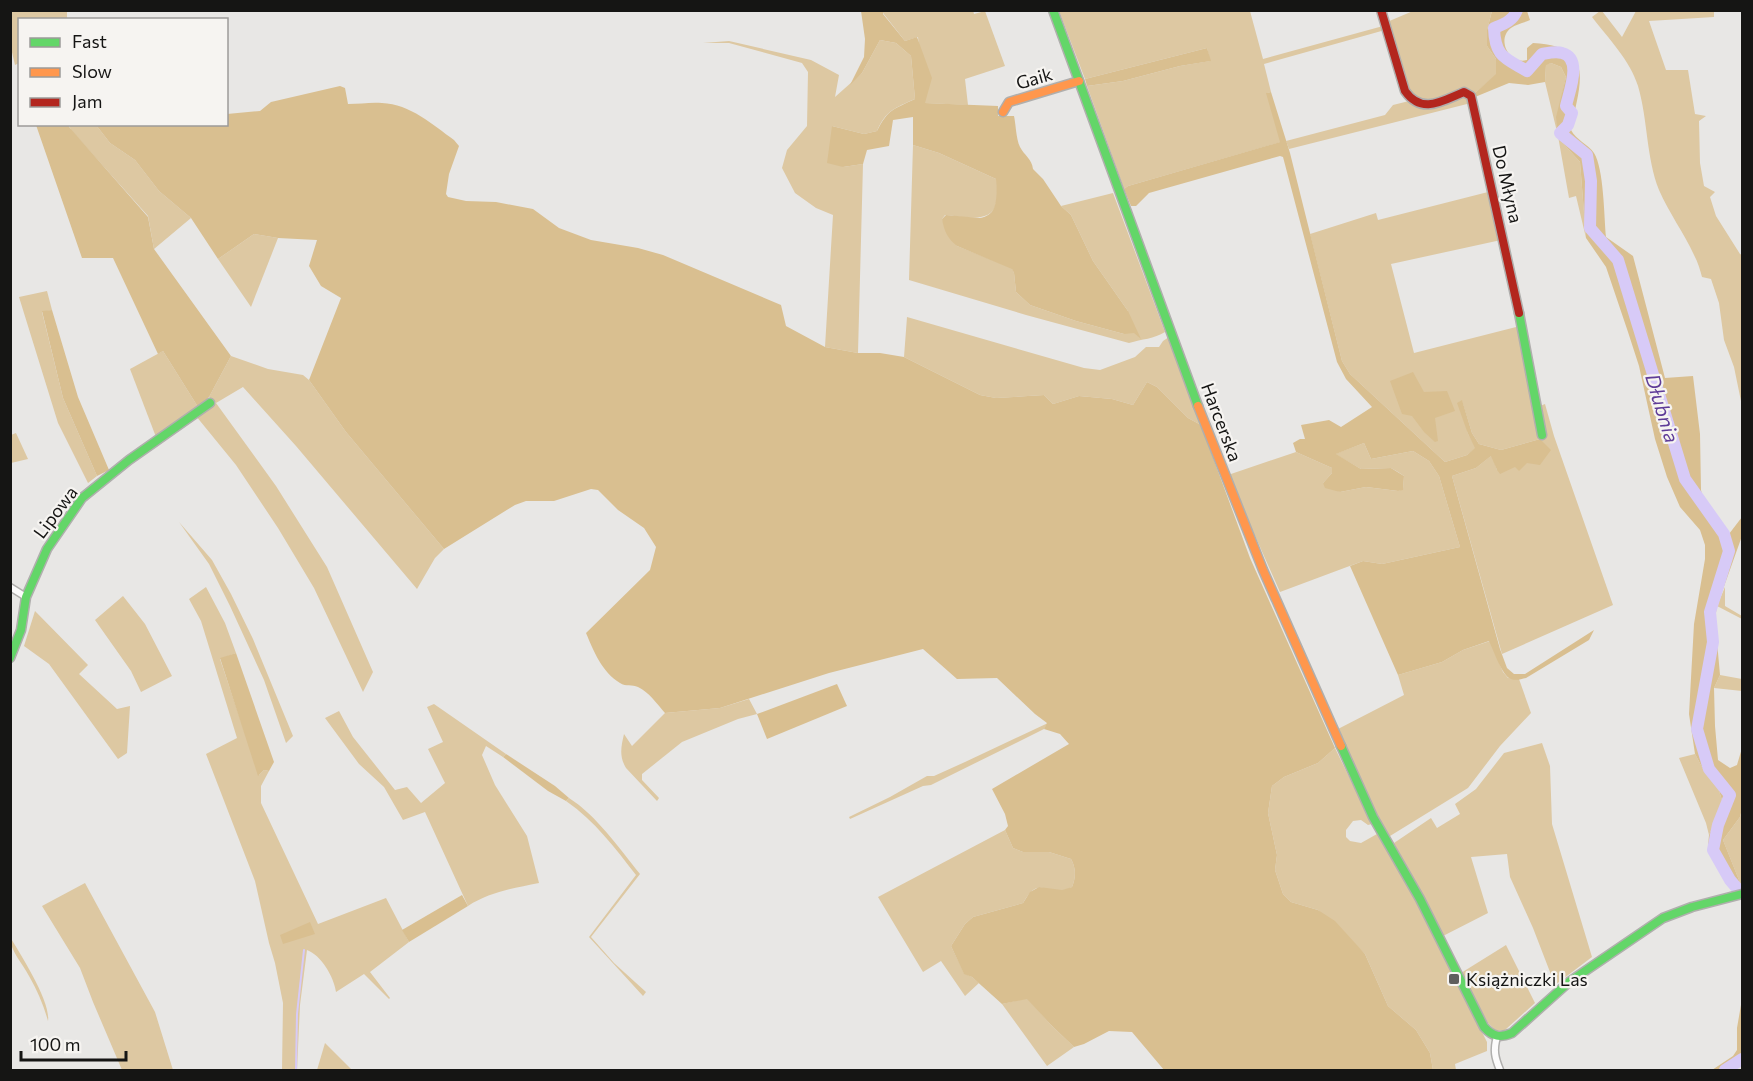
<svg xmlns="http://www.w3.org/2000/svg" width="1753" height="1081" viewBox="0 0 1753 1081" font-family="Commissioner,sans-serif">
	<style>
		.green { fill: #ddc8a2 }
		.forest { fill: #d9bf90 }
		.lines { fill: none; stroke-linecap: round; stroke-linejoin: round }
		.stream { stroke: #d7caf7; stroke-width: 2 }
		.river { stroke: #d7caf7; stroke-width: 12 }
		.street-casing { stroke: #b0afad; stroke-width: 9 }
		.fast-casing { stroke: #b0afad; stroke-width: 11 }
		.slow-casing { stroke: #b0afad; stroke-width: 11 }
		.jam-casing { stroke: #b0afad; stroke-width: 11 }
		.street { stroke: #fcfbfb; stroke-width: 6 }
		.fast { stroke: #63d668; stroke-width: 8 }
		.slow { stroke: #ff974d; stroke-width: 8 }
		.jam { stroke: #b3261e; stroke-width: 8 }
		.poi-dot { fill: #5f5e5d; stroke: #f6f4f1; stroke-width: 2 }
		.labels { text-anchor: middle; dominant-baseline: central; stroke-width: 4.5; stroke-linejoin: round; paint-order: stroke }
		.street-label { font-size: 18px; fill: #151514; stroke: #f6f4f1 }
		.poi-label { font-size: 18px; fill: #151514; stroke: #f6f4f1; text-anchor: start }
		.water-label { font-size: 20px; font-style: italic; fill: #5f3c98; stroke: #f6f4f1 }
	</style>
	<rect width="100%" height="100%" fill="#e8e7e5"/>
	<g class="green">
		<polygon points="883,10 973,10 974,14 985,11 1005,66 965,79 968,105 925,103 918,37 905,41 883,13"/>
		<polygon points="10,11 67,11 67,19 20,20 19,63 15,65 11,48"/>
		<polygon points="1059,11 1250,11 1263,59 1383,26 1385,30 1264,64 1271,92 1267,93 1281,142 1128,186 1124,189 1087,86 1123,81 1180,66 1210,61 1207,48 1085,79"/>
		<polygon points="1413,11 1492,11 1487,30 1487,46 1496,59 1496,75 1475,93 1466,90 1426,102 1418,102 1410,95 1387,22"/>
		<path d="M1600 11H1602L1622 37 1636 11H1714V17L1649 21 1666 70H1688L1695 114 1706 116 1699 121 1700 163 1704 186 1715 192 1710 197 1716 216 1740 254 1742 255V406L1734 367 1724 340 1719 303 1711 279 1702 277C1700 270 1698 262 1694 255 1684 233 1669 213 1659 190 1646 157 1648 120 1638 86 1630 60 1608 38 1592 17Z"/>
		<path d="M880 40 896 43 911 56 915 99C895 108 886 110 877 131L864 134 832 126 843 167 863 164 858 353 825 347 833 215 816 208 795 193 782 168 787 150 807 126 808 72 802 63 729 43H703L729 41 811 60 839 75 835 97 862 73Z"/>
		<polygon points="1551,63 1561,67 1566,77 1562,95 1560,140 1580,162 1586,238 1576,196 1569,198 1558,136 1545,82 1546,64"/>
		<polygon points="1463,94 1469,97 1471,103 1289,149 1286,141 1385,115 1393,105 1409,101 1415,106"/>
		<polygon points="69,125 96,125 110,143 135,160 159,191 191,218 154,249 148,216 71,130"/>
		<path d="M913 145 939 153 996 179C996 187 998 196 996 203 992 225 961 216 945 215L942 219 957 246 1012 268 1014 273 1016 292 1030 305 1076 321 1124 334 1128 311 1093 261 1071 215 1061 206 1113 193 1165 332C1154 339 1142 339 1129 343L1026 315 909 280Z"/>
		<polygon points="1488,192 1501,240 1391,264 1414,353 1520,326 1540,406 1545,404 1554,436 1613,605 1502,654 1452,476 1476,468 1492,455 1497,470 1540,439 1501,450 1479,444 1472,433 1462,401 1468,434 1476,448 1467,455 1445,462 1350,374 1342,361 1310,234 1376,213 1378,220"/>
		<polygon points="254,234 278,238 251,307 218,259"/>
		<polygon points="47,291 52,310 42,312 63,398 97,476 88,483 58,423 19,297"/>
		<polygon points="907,317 1084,368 1100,370 1135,357 1146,347 1159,347 1163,341 1169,337 1201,425 1188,418 1157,387 1147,382 1133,405 1112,399 1079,396 1053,404 1044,395 996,398 980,395 904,357"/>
		<polygon points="163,351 198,407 156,437 130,369"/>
		<polygon points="231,356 268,369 303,375 309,380 346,432 444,549 435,558 417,589 296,446 243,387 216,403 276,486 327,567 373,672 363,692 314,588 278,528 236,465 196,416 216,403 209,397"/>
		<polygon points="16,433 28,459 11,463 11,435"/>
		<polygon points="1364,443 1371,459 1413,451 1429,461 1439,476 1460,547 1382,564 1363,561 1280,592 1228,475 1296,452 1332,468 1332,473 1323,483 1340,492 1366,487 1398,491 1403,489 1404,476 1398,472 1391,468 1361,469 1335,454"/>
		<polygon points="179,522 212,560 231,594 253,639 293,736 286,743 264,680 230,606 209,564"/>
		<path d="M206 587 225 623 236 653 220 659 259 775 264 770 269 771 261 786V803L318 924 386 898 409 942 370 972 390 998 389 999 364 974 336 992C334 977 321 955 307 950L300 1005 297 1070H282L283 1003 275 963 269 943 255 881 206 754 237 738 201 621 189 599Z"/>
		<polygon points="1725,587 1725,606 1742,616 1742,619 1717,606"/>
		<polygon points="123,596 145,624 172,676 141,692 131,671 95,620"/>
		<polygon points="35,611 88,665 79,674 117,709 130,706 127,753 118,759 49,664 24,646"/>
		<path d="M1490 641 1503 672 1508 678 1519 679 1531 713 1500 746 1468 788 1390 836C1366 804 1353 765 1338 729L1404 695 1398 675 1442 662 1463 650Z"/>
		<polygon points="1720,675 1742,679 1742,691 1714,688"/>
		<path d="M749 699 757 714 738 719 682 742 642 774V780L659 798 657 801 626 768C619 756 621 747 624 734L632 746 665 713 720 708Z"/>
		<path d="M434 704 506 754 503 757 486 746 482 755 495 785 527 836 539 883C514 888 490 892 468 906L425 812 403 820 384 787 359 764 325 718 339 711 353 737 395 790 407 787 421 803 445 783 428 749 443 742 427 707Z"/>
		<polygon points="1048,723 1044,729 931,785 923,786 850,819 849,817 890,797 927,776 934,776 965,762"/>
		<polygon points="1542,743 1550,766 1552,824 1592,957 1555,985 1533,928 1510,877 1507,854 1471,857 1488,913 1443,936 1394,843 1431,818 1437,828 1460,814 1455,804 1476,789 1504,753"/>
		<polygon points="1335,748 1372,824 1368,825 1361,820 1353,821 1346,830 1346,837 1350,841 1361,843 1377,834 1410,889 1487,1042 1487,1051 1455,1064 1456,1070 1433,1070 1430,1053 1416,1030 1388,1006 1365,954 1318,910 1291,902 1283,894 1275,870 1277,855 1268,813 1272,786 1284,777 1318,763"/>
		<polygon points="1695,754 1704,771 1718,788 1723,803 1709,835 1706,823 1679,758"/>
		<path d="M569 798C596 815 620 849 640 874L591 937 614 963 646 992 643 996 589 937 636 875C615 848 595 821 566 801Z"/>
		<polygon points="1742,809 1742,884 1741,885 1723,840 1740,817"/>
		<path d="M1005 830 1013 848 1023 852H1049L1071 859C1076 868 1076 877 1072 887 1069 888 1066 890 1063 890 1042 893 1039 876 1023 903L973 917 965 924 951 946 964 973 972 977 979 983 965 996 941 961 923 972 878 897Z"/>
		<polygon points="85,883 155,1012 173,1070 122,1070 93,1002 80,968 42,906"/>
		<path d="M10 937C21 955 51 1002 48 1021 44 1006 37 990 29 976 23 964 10 951 10 937Z"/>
		<polygon points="1506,945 1535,1003 1505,1030 1496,1031 1488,1023 1461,973"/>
		<polygon points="1027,998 1051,1025 1074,1047 1047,1066 1002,1004"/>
		<polygon points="325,1043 352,1070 317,1070"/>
	</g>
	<g class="forest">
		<path d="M861 11H883V14L905 41 917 37 932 78 925 103 998 106V116H1014C1016 125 1016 139 1020 147 1024 155 1032 159 1033 169L1043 179 1061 206 1071 215 1093 261 1128 311 1141 339 1134 333 1124 334 1076 321 1030 305 1016 292 1014 273 1012 269 957 246C948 239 944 231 942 219L946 215 980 218C1000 215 996 194 996 179L939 153 913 145V117L893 120 889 146 867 150 863 164 843 167 827 163 832 126 864 134 877 131C888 109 894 109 915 99L911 56 896 43 880 40 862 73 850 85 864 57 865 39Z"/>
		<path d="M1492 11H1527L1530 20C1524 23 1516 24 1511 28 1496 39 1509 65 1527 60V48L1533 43C1598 46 1579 85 1571 130 1576 140 1588 144 1594 153 1604 169 1604 216 1606 237L1633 256 1665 378 1693 376 1700 434 1701 490 1704 503 1729 534 1742 517V536L1717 606 1715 619 1720 675 1714 688 1715 726 1718 760 1730 768 1737 765 1742 748V809L1740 817 1723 840 1741 885 1730 887 1708 846 1709 835 1723 803 1718 788 1704 771 1695 754 1689 714 1694 624 1705 559V545L1700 530 1680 507 1667 477 1655 439 1639 366 1628 332 1606 267 1586 238 1580 162 1560 140 1558 136 1556 117 1566 77 1561 67 1551 63 1546 65 1545 82 1528 85 1509 83 1475 97V93L1496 74V59L1487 46V30Z"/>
		<polygon points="1207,48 1211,61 1180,66 1123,81 1087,86 1085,79"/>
		<path d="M340 86 345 88 348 104C360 104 371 102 382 103 410 104 433 125 454 140L459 146 449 174 446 194 448 197 466 201 496 202 533 209 559 228 591 240 638 248 663 255 781 305 786 326 825 347 858 353H880L904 357 980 395 996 398 1044 395 1053 404 1079 396 1112 399 1133 405 1147 382 1157 387 1188 418 1201 425 1250 558 1335 748 1318 763 1284 777 1272 786 1268 813 1277 855 1275 870 1283 894 1291 902 1318 910 1335 921 1365 954 1388 1006 1416 1030 1430 1053 1433 1070H1164L1132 1032 1109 1031 1084 1044 1074 1047 1051 1025 1027 999 1002 1004 972 977 964 974 951 946 965 924 973 917 1023 903 1030 892 1039 887 1062 890 1072 887C1076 877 1076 868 1071 859L1049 852H1023L1013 848 1005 830 1008 826 1005 814 992 789 1069 744 1060 734 1044 729 1047 723 1035 714 997 678 957 679 923 649 829 673 720 708 665 713C657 704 649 692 638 687 632 684 626 687 620 683 602 672 594 652 586 633L650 570 656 547 644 528 618 510 598 490 591 489 554 501H526L515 505 444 549 346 432 309 380 341 298 321 286 309 266 317 240 278 238 254 234 218 259 191 218 159 191 135 160 110 143 96 125 226 124 227 114 260 111 271 102Z"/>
		<path d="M1271 92 1290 153 1342 361 1350 374 1445 462 1467 455 1475 448 1468 434 1457 403 1462 400 1472 433 1479 444 1501 450 1540 439 1551 450 1540 465 1527 463 1519 471 1515 467 1500 474 1497 470 1491 456 1476 468 1452 476 1500 649 1507 668 1514 674H1525L1594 630 1589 640 1526 678C1521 679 1516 681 1511 679 1502 676 1494 651 1489 641L1463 650 1442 662 1398 675 1350 566 1363 561 1382 564 1460 547 1439 476 1429 461 1413 451 1371 459 1364 443 1336 454 1361 469 1391 468 1404 476 1403 490 1398 491 1366 487 1340 492 1325 488 1323 483 1332 473V468L1296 452 1293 443 1300 439H1305L1301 425 1329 420 1341 427 1372 407 1346 379 1337 362 1283 157 1280 156 1149 193 1136 206H1131L1124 189 1128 186 1280 142 1266 93Z"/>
		<polygon points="36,125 68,125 70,128 148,217 154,249 231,356 209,397 198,407 163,351 158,354 113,258 82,258"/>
		<polygon points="52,310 78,397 109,470 97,476 63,398 42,311"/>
		<polygon points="1413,372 1424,392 1447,391 1455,411 1435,418 1438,441 1435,442 1424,432 1412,416 1402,414 1390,381"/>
		<polygon points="236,653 274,762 269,771 264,770 258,776 220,658"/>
		<polygon points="837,684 847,706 767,739 757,714"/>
		<polygon points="506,754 555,786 569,798 566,801 548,791 503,757"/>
		<polygon points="462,895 468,906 409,942 402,930"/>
		<polygon points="310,922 315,934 283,944 280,935"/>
		<polygon points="1742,999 1742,1062 1731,1070 1712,1070 1733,1056 1737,1050 1737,1028"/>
	</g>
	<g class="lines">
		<polyline class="stream" points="296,1070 297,1014 304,950"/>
		<g class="river">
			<path d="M1517 10C1513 21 1504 24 1494 28 1495 57 1505 58 1527 71L1542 54C1548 53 1556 51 1562 53 1583 58 1569 92 1566 106L1572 113 1568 125 1560 133 1587 155 1591 181 1590 228 1618 260 1685 479 1724 534 1729 551 1710 612 1713 642 1697 729 1709 769 1730 795 1718 825 1713 850 1730 880 1742 894"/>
			<polyline points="1725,1070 1742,1059"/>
		</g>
		<g class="street-casing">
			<g id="street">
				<polyline points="10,587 26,597"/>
				<path d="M1497 1037C1493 1050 1495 1058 1500 1070"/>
			</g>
		</g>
		<g class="fast-casing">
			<g id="fast">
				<polyline points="1053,10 1198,406"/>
				<polyline points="1519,313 1542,435"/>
				<polyline points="10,658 21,630 26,597 47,549 82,498 129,460 210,403"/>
				<path d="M1341 746 1373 817 1420 899 1484 1027C1493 1037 1500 1038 1512 1033L1569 982 1663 918 1692 907 1742 894"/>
			</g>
		</g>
		<g class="slow-casing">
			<g id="slow">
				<polyline points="1003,112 1009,102 1079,81"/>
				<polyline points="1198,406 1263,570 1341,746"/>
			</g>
		</g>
		<g class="jam-casing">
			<path id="jam" d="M1381 10 1405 91C1422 115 1442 101 1464 92L1471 96 1519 313"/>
		</g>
		<use href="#street" class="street"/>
		<use href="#fast" class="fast"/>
		<use href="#slow" class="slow"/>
		<use href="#jam" class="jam"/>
	</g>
	<rect class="poi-dot" x="1448" y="973" width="12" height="12" rx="3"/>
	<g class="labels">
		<g class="street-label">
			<text transform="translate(1034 78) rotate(-16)">Gaik</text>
			<text transform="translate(1508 184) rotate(77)">Do Młyna</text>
			<text transform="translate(1222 422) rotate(69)">Harcerska</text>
			<text transform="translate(55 512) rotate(-53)">Lipowa</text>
		</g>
		<g class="poi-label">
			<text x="1466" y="979">Książniczki Las</text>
		</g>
		<g class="water-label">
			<text transform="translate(1663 408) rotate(73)">Dłubnia</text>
		</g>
	</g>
	<rect width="1753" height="1081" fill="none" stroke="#151514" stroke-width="24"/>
	<rect x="18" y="18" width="210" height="108" fill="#f6f4f1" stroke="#9c9b99" stroke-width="1.5"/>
	<rect x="30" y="38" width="30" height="9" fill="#63d668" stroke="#9c9b99" stroke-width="1.5"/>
	<text x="72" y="48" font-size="18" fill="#151514">Fast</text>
	<rect x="30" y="68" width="30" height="9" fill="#ff974d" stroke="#9c9b99" stroke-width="1.5"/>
	<text x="72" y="78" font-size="18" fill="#151514">Slow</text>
	<rect x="30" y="98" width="30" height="9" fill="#b3261e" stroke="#9c9b99" stroke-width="1.5"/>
	<text x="72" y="108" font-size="18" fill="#151514">Jam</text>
	<path d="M21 1051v9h105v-9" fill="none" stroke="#151514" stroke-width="3"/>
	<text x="30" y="1051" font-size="18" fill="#151514" stroke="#f6f4f1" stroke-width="4.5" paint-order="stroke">100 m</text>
</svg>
